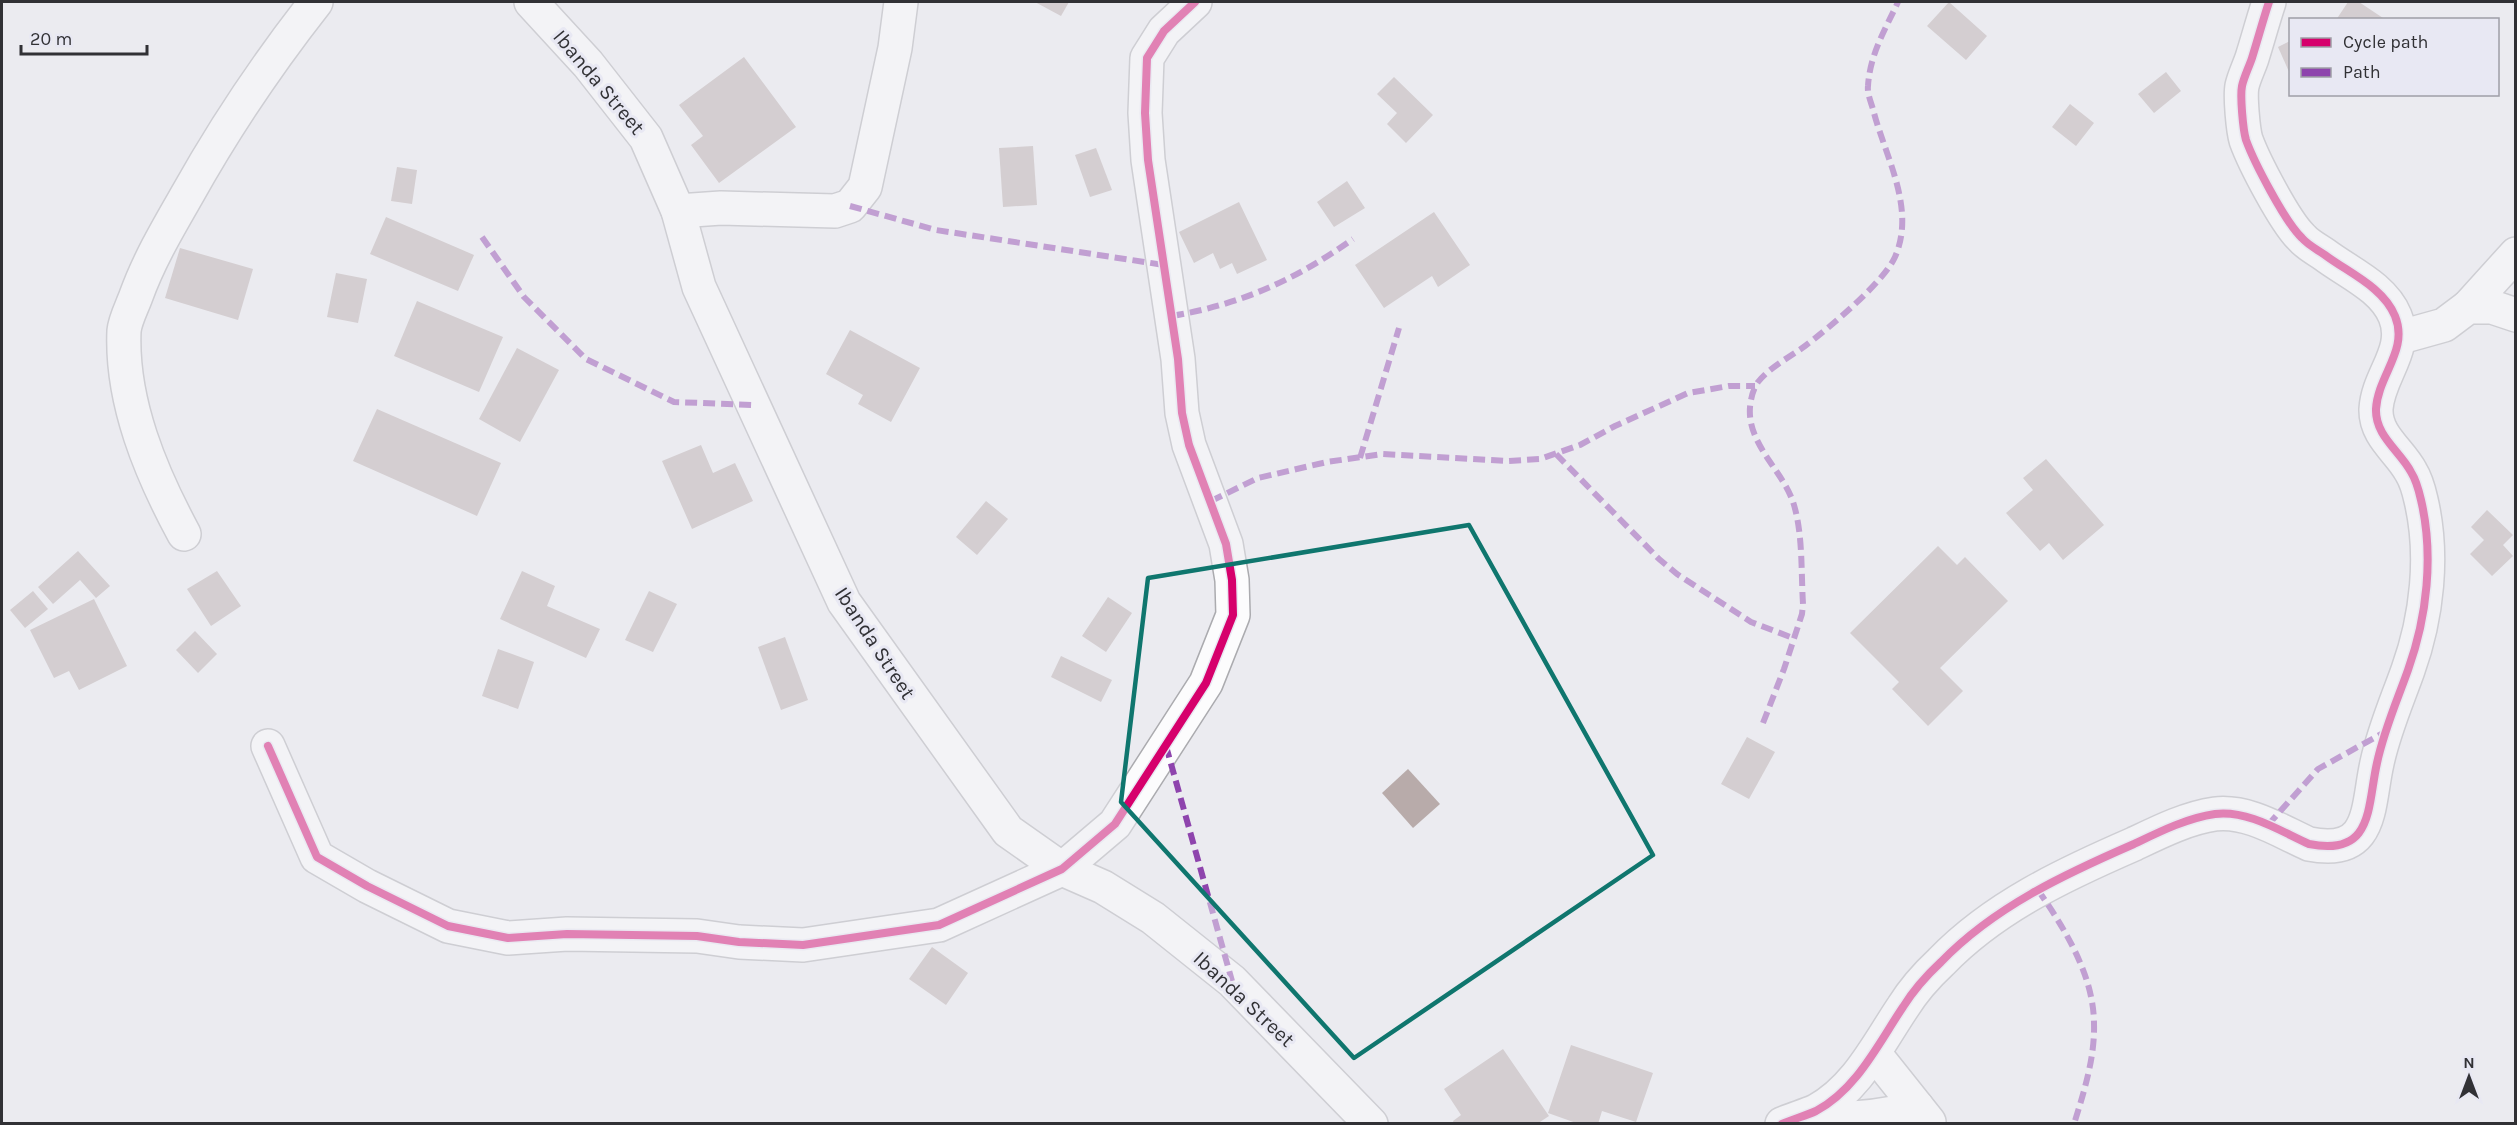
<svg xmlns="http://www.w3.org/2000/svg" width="2517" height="1125" viewBox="0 0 2517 1125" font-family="Karla,sans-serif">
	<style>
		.building { fill: #b8abaa }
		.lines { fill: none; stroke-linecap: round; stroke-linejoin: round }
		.minor-casing { stroke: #ababaf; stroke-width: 36 }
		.minor { stroke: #fcfcfd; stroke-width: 33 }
		.quiet { stroke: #8e44ad; stroke-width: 6; stroke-dasharray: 12 6; stroke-linecap: butt }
		.cycleway-casing { stroke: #e8e8f3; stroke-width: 11 }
		.cycleway { stroke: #d6006c; stroke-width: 8 }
		.marked { fill: none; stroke: #0f766e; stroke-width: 4.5; stroke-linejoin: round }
		.labels { text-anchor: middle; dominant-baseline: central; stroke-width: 6; stroke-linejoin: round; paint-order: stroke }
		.street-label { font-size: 21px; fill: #313135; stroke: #e8e8f3 }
	</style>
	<rect width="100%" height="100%" fill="#ebebf0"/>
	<g class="building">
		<polygon points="1035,2 1069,2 1061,16"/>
		<polygon points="1949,2 1987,36 1966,60 1927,26"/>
		<polygon points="2348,2 2359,2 2386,20 2336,20"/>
		<polygon points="2290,41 2290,74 2278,47"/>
		<polygon points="744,57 796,127 719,183 691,145 703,136 679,105"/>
		<polygon points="2166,72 2181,91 2154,113 2138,94"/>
		<polygon points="1394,77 1433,115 1406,143 1387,124 1397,113 1377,94"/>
		<polygon points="2070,104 2094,123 2076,146 2052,127"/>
		<polygon points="1033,146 1037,205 1003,207 999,148"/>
		<polygon points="1096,148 1112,190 1090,197 1075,155"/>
		<polygon points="397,167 417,170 412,204 391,201"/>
		<polygon points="1347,181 1365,208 1334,227 1317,202"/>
		<polygon points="1239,202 1267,260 1237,274 1232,263 1220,269 1213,253 1194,263 1179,232"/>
		<polygon points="1434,212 1470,265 1438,287 1432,276 1384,308 1355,265"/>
		<polygon points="386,217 474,255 458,291 370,254"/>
		<polygon points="180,248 253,269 238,320 165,298"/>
		<polygon points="336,273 367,279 358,323 327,317"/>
		<polygon points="417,301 503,337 479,392 394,356"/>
		<polygon points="850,330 920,368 891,422 858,404 863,395 826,374"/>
		<polygon points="517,348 559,370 520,442 479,419"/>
		<polygon points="377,409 501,463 477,516 353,461"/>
		<polygon points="701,445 713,473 735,463 753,501 692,529 662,461"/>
		<polygon points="2046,459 2104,525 2063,560 2049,543 2040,551 2006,513 2033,490 2023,478"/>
		<polygon points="986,501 1008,519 977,555 956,537"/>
		<polygon points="2487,510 2513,535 2503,545 2513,556 2492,576 2470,554 2484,540 2471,527"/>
		<polygon points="1938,546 1957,565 1965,557 2008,601 1940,668 1963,691 1928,726 1892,689 1899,682 1850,633"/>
		<polygon points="78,551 110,586 96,598 80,580 53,604 38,587"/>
		<polygon points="217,571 241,606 211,626 187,589"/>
		<polygon points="522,571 555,586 547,606 600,629 586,658 500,619"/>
		<polygon points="33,591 48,609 25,628 10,610"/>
		<polygon points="649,591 677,604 653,652 625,640"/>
		<polygon points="1108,597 1132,613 1106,652 1082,636"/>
		<polygon points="94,599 127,666 79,690 69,671 54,678 30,630"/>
		<polygon points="195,631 217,654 198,673 176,650"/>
		<polygon points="785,637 808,700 781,710 758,647"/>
		<polygon points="498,649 534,662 518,709 482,696"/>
		<polygon points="1061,656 1112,680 1101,702 1051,677"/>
		<polygon points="1747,737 1775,752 1749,799 1721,784"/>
		<polygon points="1408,769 1440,804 1413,828 1382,793"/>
		<polygon points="932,947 968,973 946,1005 909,979"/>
		<polygon points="1571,1045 1653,1073 1636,1122 1602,1111 1598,1124 1579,1124 1548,1113"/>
		<polygon points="1503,1049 1549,1116 1537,1124 1454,1124 1453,1121 1461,1115 1444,1089"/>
	</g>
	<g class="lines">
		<g class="minor-casing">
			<g id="minor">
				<polyline points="531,2 588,64 646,138 678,211 699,287 844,602 1008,831 1062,869 1103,887 1153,918 1232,981 1371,1124"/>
				<polyline points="678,211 721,208 835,211 850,206 865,187 895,48 901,2"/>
				<polyline points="2468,307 2516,254"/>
				<polyline points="2401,337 2444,325 2468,307 2492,307 2516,315"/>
				<path d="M184 534C151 473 121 402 124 331 125 320 132 307 136 296 149 260 168 228 187 195 225 127 268 63 316 2"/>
				<polyline points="268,746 317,857 367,886 448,926 508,938 567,934 697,936 739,942 803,945 939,925 1062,869 1115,824 1206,683 1233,615 1232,580 1226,544 1189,445 1182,413 1178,359 1148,160 1145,113 1147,58 1164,31 1195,2"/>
				<polyline points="1874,1053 1929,1122"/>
				<path d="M1800 1119C1841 1119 1878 1119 1917 1107"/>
				<path d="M1782 1124C1793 1119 1805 1116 1816 1111 1857 1089 1878 1044 1903 1007 1913 991 1927 975 1941 962 1994 907 2065 874 2134 844 2159 832 2187 818 2215 814 2248 810 2280 831 2309 844 2374 857 2367 807 2377 763 2384 730 2397 701 2408 670 2427 617 2434 555 2421 500 2419 491 2416 480 2411 472 2400 451 2375 436 2376 409 2378 375 2409 350 2395 316 2383 287 2349 273 2325 255 2318 250 2308 245 2302 238 2285 222 2254 162 2246 140 2243 130 2240 96 2242 86 2244 77 2249 67 2252 58 2258 39 2263 20 2269 2"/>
			</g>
		</g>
		<use href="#minor" class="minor"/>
		<g class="quiet">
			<polyline points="850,206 936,230 1164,265"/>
			<polyline points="482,237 524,297 586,359 674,402 754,405"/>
			<path d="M1172 316C1242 304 1295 280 1353 239"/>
			<polyline points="1556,454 1659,559 1677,574 1751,622 1793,638"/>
			<polyline points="1360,458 1399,328"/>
			<polyline points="1211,501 1258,478 1327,462 1382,454 1509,461 1540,459 1580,445 1615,426 1688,393 1729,386 1755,386"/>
			<path d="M1763 723 1784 669 1802 614 1803 604C1801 572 1803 536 1794 505 1784 471 1747 445 1750 407 1751 398 1753 389 1758 382 1770 367 1790 357 1805 346 1829 328 1883 283 1895 257 1916 209 1886 158 1874 113 1872 104 1867 95 1868 86 1870 54 1885 30 1898 2"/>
			<polyline points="1166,746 1232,981"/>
			<polyline points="2268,825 2318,769 2383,733"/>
			<path d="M2038 890C2065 929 2094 976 2094 1024 2095 1057 2084 1092 2074 1124"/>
		</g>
		<g class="cycleway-casing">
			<g id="cycleway">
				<polyline points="268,746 317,857 367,886 448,926 508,938 567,934 697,936 739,942 803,945 939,925 1062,869 1115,824 1206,683 1233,615 1232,580 1226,544 1189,445 1182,413 1178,359 1148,160 1145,113 1147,58 1164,31 1195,2"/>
				<path d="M1782 1124C1793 1119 1805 1116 1816 1111 1857 1089 1878 1044 1903 1007 1913 991 1927 975 1941 962 1994 907 2065 874 2134 844 2159 832 2187 818 2215 814 2248 810 2280 831 2309 844 2374 857 2367 807 2377 763 2384 730 2397 701 2408 670 2427 617 2434 555 2421 500 2419 491 2416 480 2411 472 2400 451 2375 436 2376 409 2378 375 2409 350 2395 316 2383 287 2349 273 2325 255 2318 250 2308 245 2302 238 2285 222 2254 162 2246 140 2243 130 2240 96 2242 86 2244 77 2249 67 2252 58 2258 39 2263 20 2269 2"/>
			</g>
		</g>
		<use href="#cycleway" class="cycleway"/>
	</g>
	<path d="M0 0H2517V1125H0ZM1469 525 1653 855 1354 1058 1121 802 1148 578Z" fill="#ebebf0" fill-opacity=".55" fill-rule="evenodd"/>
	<path class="marked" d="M1469 525 1653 855 1354 1058 1121 802 1148 578Z"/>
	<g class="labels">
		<g class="street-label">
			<text transform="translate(599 82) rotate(50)">Ibanda Street</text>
			<text transform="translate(875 643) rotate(57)">Ibanda Street</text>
			<text transform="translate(1244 999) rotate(43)">Ibanda Street</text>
		</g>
	</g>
	<rect width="2517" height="1125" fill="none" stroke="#313135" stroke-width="6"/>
	<rect x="2289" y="18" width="210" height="78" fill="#e8e8f3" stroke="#9f9fa7" stroke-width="1.5"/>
	<rect x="2301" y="38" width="30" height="9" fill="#d6006c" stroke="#9f9fa7" stroke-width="1.5"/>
	<text x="2343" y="48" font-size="18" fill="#313135">Cycle path</text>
	<rect x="2301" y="68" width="30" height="9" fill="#8e44ad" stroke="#9f9fa7" stroke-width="1.5"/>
	<text x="2343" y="78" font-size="18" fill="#313135">Path</text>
	<g transform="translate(2469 1077)" stroke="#e8e8f3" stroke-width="4.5" paint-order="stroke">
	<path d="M0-4.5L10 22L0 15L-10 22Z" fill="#313135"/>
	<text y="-9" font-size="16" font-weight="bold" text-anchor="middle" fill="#313135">N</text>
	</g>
	<path d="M21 45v9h126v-9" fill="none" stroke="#313135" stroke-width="3"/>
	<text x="30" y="45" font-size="18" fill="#313135" stroke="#e8e8f3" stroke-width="4.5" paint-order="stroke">20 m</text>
</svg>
